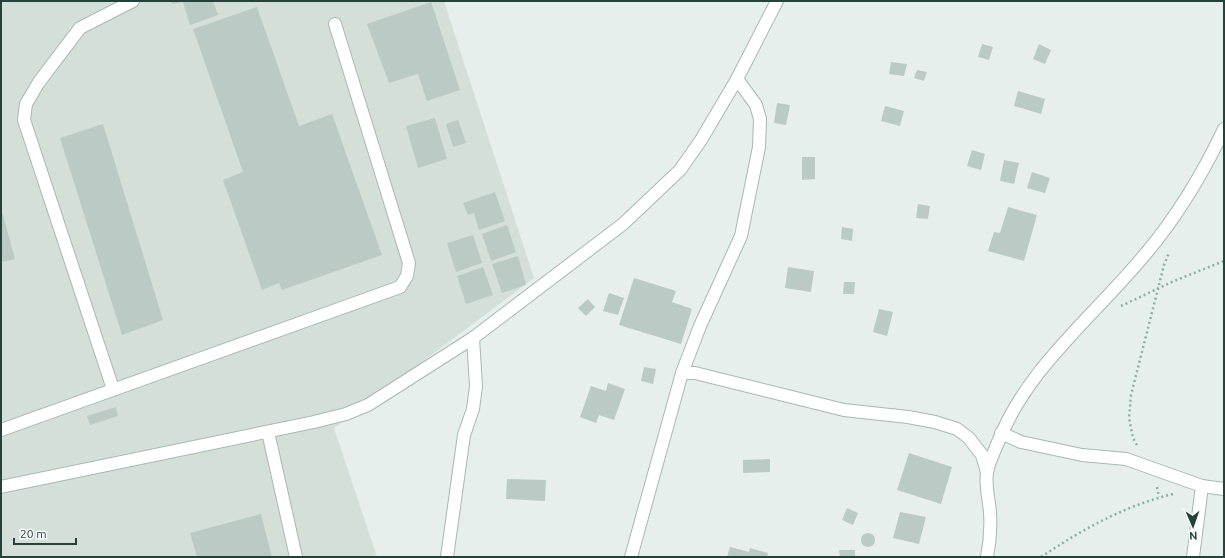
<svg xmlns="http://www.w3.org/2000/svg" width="1225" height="558" viewBox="0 0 1225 558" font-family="Ubuntu,sans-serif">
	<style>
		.built { fill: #d4dfda }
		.building { fill: #bbcac4 }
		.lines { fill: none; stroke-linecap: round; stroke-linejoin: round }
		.minor-casing { stroke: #a8b8b2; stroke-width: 14 }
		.path { stroke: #86b3a5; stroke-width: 2.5; stroke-dasharray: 2 3; stroke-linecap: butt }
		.minor { stroke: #fff; stroke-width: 12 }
	</style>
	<rect width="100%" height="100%" fill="#e6efeb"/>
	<polygon class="built" points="1,1 444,1 534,278 334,428 377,557 1,557"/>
	<g class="building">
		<polygon points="171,1 213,1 218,15 190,25 183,2 172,4"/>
		<polygon points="431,2 460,90 427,101 418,74 389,83 367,24"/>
		<polygon points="257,7 299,126 332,114 382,255 282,290 279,283 262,290 223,180 243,172 193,29"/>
		<polygon points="982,44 993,47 989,60 978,57"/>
		<polygon points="1039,44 1051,50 1045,64 1033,59"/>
		<polygon points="891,62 907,64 904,76 889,74"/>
		<polygon points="917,70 927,72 924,81 914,78"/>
		<polygon points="1018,91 1045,99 1041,114 1014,106"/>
		<polygon points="777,103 790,105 786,125 774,123"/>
		<polygon points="885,106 904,111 900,126 881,121"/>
		<polygon points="435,118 447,159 418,168 406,126"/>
		<polygon points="458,120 466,143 453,147 446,124"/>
		<polygon points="103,124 163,320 122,335 60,138"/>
		<polygon points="972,150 985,154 981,170 967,166"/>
		<polygon points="802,157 815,157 815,179 802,180"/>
		<polygon points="1004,160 1019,163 1014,184 1000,181"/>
		<polygon points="1032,172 1050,178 1045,193 1027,188"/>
		<polygon points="495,192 505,221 479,230 474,213 468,215 463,203"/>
		<polygon points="918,204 930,206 928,219 916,218"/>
		<polygon points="1008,207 1037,215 1024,261 988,251 994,232 1000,233"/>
		<polygon points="1,208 15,259 3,262 1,256"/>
		<polygon points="507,225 516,252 491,261 482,234"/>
		<polygon points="842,227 853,229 852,241 841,239"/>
		<polygon points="473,235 482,263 456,272 447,243"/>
		<polygon points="518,256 526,285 502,293 492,264"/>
		<polygon points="483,267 493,295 466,304 457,276"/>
		<polygon points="788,267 814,271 811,292 785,288"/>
		<polygon points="634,278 676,291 672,302 692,309 681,344 619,325"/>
		<polygon points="844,282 855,282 854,294 843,294"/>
		<polygon points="609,293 624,298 618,315 603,311"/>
		<polygon points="588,299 595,307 586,316 578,308"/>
		<polygon points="879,309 893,312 887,336 873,332"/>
		<polygon points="644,367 656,369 653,384 641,381"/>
		<polygon points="608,383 625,389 614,420 599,415 596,423 580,417 591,386 606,391"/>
		<polygon points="116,407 118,416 90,425 87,416"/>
		<polygon points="909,453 952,467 941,504 897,490"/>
		<polygon points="770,459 770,472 743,473 743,460"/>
		<polygon points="507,479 546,480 545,501 506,499"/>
		<polygon points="847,508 858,513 853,525 842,520"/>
		<polygon points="900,512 926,517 919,544 893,538"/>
		<polygon points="261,514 272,557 197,557 190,533"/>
		<circle cx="868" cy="540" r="7"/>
		<polygon points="730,547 749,552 750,548 768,553 767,557 727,557"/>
		<polygon points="839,550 855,550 855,557 840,557"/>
	</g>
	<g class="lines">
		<g class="minor-casing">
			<g id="minor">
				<polyline points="737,79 756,105 760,119 759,147 741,236 700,326 682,373 695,373 844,410 908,417 935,422 957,429 969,438 982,455 987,472"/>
				<polyline points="113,389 24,120 26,104 39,82 80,28 133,1"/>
				<polyline points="1,430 400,287 407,276 409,263 335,24"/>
				<polyline points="268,432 296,557"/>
				<polyline points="1001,433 1021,442 1082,455 1126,459 1202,486 1224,489"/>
				<polyline points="1,487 314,422 346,414 368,405 473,338 623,224 680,170 701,140 737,79 777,1"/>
				<polyline points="447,557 464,435 473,409 476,386 473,338"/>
				<polyline points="631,557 682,373"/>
				<path d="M987 557C990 542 991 527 990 512 989 499 985 485 987 473 988 464 993 455 996 447 1026 367 1095 316 1147 252 1178 215 1203 173 1224 129"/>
				<polyline points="1193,557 1202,486"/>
			</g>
		</g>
		<g class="path">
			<polyline points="1121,306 1174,281 1224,261"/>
			<polyline points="1137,445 1133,438 1129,418 1131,395 1164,265 1169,253"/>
			<polyline points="1157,487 1159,497"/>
			<path d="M1041 557C1083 529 1124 506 1173 494"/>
		</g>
		<use href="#minor" class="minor"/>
	</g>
	<rect width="1225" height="558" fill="none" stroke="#24423a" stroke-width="4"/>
	<g transform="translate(1193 526) rotate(178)" stroke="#f7fbf9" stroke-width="3" paint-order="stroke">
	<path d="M0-3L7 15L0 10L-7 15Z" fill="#24423a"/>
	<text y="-6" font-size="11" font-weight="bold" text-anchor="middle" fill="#24423a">N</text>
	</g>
	<path d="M14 538v6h62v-6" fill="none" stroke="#24423a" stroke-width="2"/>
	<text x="20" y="538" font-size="12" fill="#24423a" stroke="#f7fbf9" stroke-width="3" paint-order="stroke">20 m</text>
</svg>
